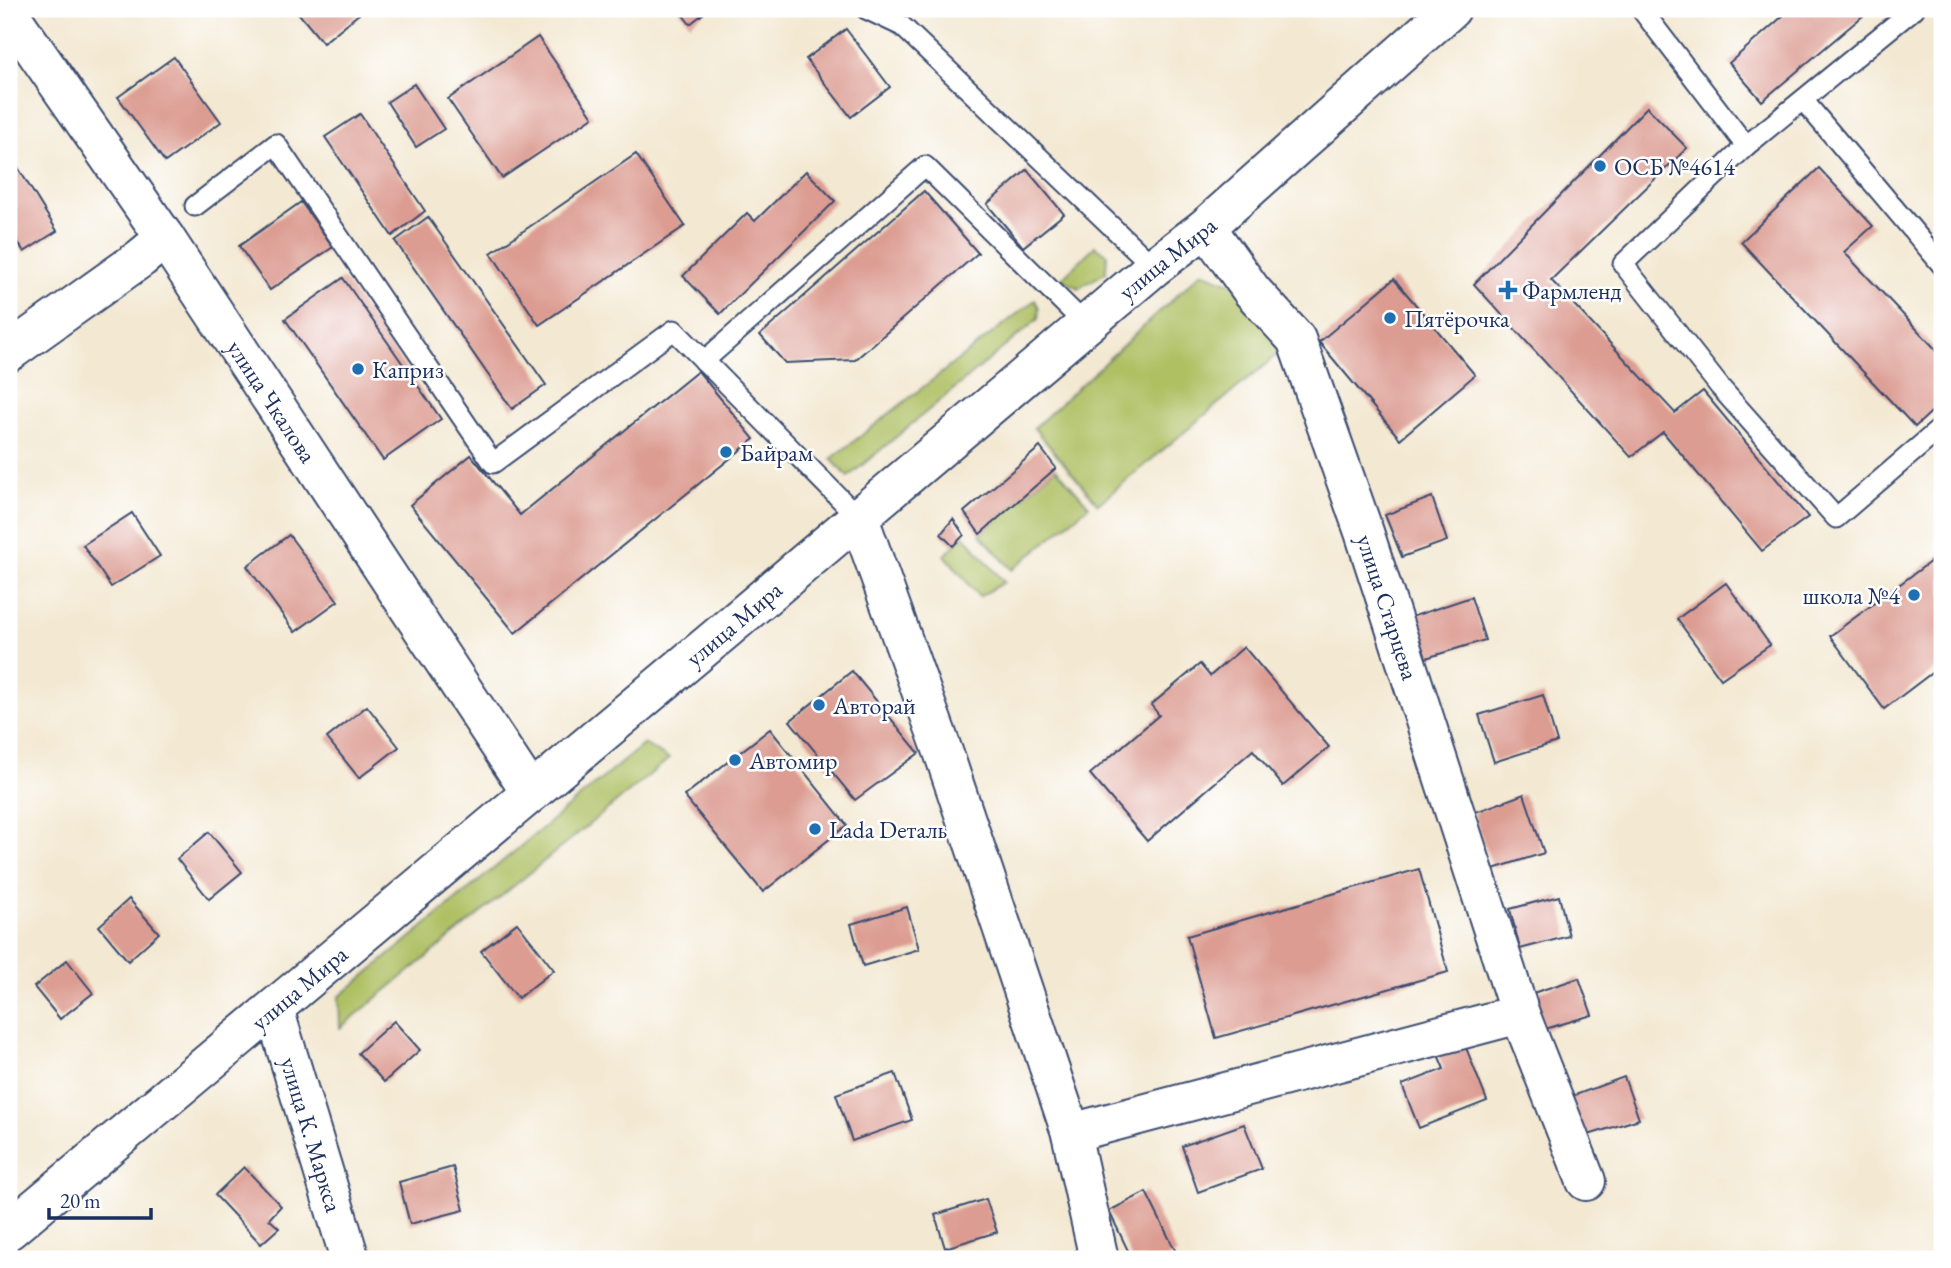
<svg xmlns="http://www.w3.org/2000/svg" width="1951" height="1268" viewBox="0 0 1951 1268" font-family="'EB Garamond',serif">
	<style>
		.green { fill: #afc064; stroke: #657861; stroke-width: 2 }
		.building { fill: #dc9c92 }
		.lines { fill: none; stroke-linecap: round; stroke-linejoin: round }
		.lane-casing { stroke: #3b4b6f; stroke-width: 23 }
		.street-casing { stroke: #3b4b6f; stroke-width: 42 }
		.secondary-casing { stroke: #3b4b6f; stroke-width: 42 }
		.lane { stroke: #fff; stroke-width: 19 }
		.street { stroke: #fff; stroke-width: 38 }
		.secondary { stroke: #fff; stroke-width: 38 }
		.poi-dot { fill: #1f6fb2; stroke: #fff; stroke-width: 2.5 }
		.labels { text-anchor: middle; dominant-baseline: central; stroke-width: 5; stroke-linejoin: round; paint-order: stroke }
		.poi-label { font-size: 24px; fill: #1b2f5e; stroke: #fff; text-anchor: start }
		.street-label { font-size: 24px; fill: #1b2f5e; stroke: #fff }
	</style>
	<rect width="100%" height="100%" fill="#fff"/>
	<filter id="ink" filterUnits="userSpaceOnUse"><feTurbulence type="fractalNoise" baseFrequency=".0143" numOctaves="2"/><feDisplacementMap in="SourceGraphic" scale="14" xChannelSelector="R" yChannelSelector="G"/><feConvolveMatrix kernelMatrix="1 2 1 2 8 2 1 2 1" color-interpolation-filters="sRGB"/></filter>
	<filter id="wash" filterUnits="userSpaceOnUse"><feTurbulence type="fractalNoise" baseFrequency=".00686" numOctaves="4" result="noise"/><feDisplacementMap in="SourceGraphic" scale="28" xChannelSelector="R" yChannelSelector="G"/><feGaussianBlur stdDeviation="1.57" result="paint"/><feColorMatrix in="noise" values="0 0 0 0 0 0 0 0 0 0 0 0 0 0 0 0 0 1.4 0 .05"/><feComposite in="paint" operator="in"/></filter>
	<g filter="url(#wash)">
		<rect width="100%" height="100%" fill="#f3e8d1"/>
		<g class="green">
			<polygon points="1095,246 1107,254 1106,272 1079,288 1061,279"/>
			<polygon points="1202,272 1252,291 1296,339 1098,504 1034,428"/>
			<polygon points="1035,300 1039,308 1038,319 848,477 831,459"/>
			<polygon points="1056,468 1089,506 1012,570 980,534"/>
			<polygon points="964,535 1004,582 979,597 945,555"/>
			<polygon points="644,744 669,759 340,1028 339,997"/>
		</g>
		<g id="blocks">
			<g class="building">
				<polygon points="295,9 365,9 323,43"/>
				<polygon points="678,9 709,9 690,24"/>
				<polygon points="1791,9 1871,9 1762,101 1729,63"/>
				<polygon points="846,29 890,87 851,117 806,59"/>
				<polygon points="538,37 593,117 502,178 448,99"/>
				<polygon points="174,57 221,122 165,162 118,97"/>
				<polygon points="414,84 444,129 416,147 387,102"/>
				<polygon points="1647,107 1687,148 1551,280 1675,413 1703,391 1808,517 1762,551 1663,432 1631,457 1474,284"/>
				<polygon points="360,114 425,211 392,236 325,137"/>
				<polygon points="9,153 57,231 24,252 9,227"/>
				<polygon points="636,154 685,226 539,325 491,253"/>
				<polygon points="1819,168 1873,226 1844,252 1942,356 1942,402 1915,427 1741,242"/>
				<polygon points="1027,170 1064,214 1023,247 987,204"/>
				<polygon points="806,171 835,201 720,314 683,276 747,213 755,221"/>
				<polygon points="924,191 978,253 855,360 785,363 760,335"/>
				<polygon points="301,202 333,247 270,290 239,246"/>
				<polygon points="428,217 546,385 512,409 395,241"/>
				<polygon points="343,278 441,419 383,460 285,319"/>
				<polygon points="1394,279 1475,375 1400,439 1319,342"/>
				<polygon points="698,371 754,439 515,633 410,505 471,455 520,515"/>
				<polygon points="1040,447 1056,468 980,534 964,512"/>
				<polygon points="1432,497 1447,541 1402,557 1385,515"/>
				<polygon points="132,513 160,556 111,587 83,545"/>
				<polygon points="953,519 964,535 953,546 941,534"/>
				<polygon points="289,535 338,601 295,632 247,566"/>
				<polygon points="1942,553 1942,665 1884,709 1830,636"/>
				<polygon points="1726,583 1770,645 1721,679 1677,619"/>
				<polygon points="1471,597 1485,640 1426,658 1411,617"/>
				<polygon points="1244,647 1329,747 1283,786 1253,750 1147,841 1090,774 1159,715 1151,705 1200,664 1210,676"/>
				<polygon points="852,671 919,753 855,800 790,721"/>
				<polygon points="1543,695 1557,742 1494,762 1479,715"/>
				<polygon points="367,706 399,747 359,778 327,738"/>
				<polygon points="770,729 847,825 763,892 684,796"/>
				<polygon points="1524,794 1544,853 1493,869 1473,813"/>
				<polygon points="209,832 242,872 209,899 177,859"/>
				<polygon points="1419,869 1448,972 1216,1038 1187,936"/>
				<polygon points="1559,896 1569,936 1520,949 1510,909"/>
				<polygon points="129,899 159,933 128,961 99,926"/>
				<polygon points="907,907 919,949 863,966 851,924"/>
				<polygon points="517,923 554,970 518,998 481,951"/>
				<polygon points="67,960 93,993 60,1019 34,987"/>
				<polygon points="1579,978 1592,1015 1545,1029 1533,993"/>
				<polygon points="394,1021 420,1050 384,1082 358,1053"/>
				<polygon points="1461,1035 1487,1101 1419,1128 1402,1085 1444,1069 1434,1045"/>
				<polygon points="895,1073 912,1120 852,1141 836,1094"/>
				<polygon points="1624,1077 1639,1119 1582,1137 1567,1098"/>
				<polygon points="1244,1124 1262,1169 1198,1192 1182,1146"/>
				<polygon points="244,1167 281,1206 269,1219 279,1228 261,1244 215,1195"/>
				<polygon points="453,1167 464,1210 410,1224 399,1182"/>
				<polygon points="1146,1192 1177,1254 1166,1259 1132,1259 1109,1211"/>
				<polygon points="986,1199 997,1232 945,1248 935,1215"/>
				<polygon points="495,1253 497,1259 476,1259"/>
			</g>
		</g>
	</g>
	<g filter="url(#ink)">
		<use href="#blocks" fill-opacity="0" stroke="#3b4b6f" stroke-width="2"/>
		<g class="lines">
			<g class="lane-casing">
				<g id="lane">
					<polyline points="866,9 902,26 1154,267"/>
					<polyline points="1641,9 1746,146 1914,9"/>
					<polyline points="1803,100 1942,265"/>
					<polyline points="1746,146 1623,264 1720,387 1836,518 1942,427"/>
					<polyline points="195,206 276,144 493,463 674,330 859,518"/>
					<polyline points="704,361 925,166 1086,325"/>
				</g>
			</g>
			<g class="street-casing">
				<g id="street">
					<path id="s1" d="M9 13 165 238 531 793"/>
					<polyline points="9,352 141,258 165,238"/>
					<polyline points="859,518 946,760 1071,1133"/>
					<polyline points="1520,1014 1586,1181"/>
					<polyline points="1099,1259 1071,1133 1520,1014 1364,532 1296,339 1252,291 1206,227"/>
				</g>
			</g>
			<g class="secondary-casing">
				<g id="secondary">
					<path id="s2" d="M274 1009 350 1259"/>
					<path id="s3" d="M9 1230 716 638 1154 267 1206 227 1451 9"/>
				</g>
			</g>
			<use href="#lane" class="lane"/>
			<use href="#street" class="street"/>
			<use href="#secondary" class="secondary"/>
		</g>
	</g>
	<g class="poi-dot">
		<circle cx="1600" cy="166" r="7"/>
		<path d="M1504.5 279.5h7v7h7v7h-7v7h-7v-7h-7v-7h7z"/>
		<circle cx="1390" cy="318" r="7"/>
		<circle cx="358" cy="369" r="7"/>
		<circle cx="726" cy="452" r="7"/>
		<circle cx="1914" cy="595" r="7"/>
		<circle cx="819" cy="705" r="7"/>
		<circle cx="735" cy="760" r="7"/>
		<circle cx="815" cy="829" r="7"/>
	</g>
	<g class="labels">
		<g class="poi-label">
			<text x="1614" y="166">ОСБ №4614</text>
			<text x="1522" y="290">Фармленд</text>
			<text x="1404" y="318">Пятёрочка</text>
			<text x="372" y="369">Каприз</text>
			<text x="740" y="452">Байрам</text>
			<text x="1900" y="595" text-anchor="end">школа №4</text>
			<text x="833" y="705">Авторай</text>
			<text x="749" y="760">Автомир</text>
			<text x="829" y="829">Lada Dеталь</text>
		</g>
		<g class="street-label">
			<text stroke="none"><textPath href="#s3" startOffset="1512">улица Мира</textPath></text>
			<text stroke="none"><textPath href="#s1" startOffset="469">улица Чкалова</textPath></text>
			<text transform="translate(1388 607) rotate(72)">улица Старцева</text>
			<text stroke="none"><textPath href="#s3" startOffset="945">улица Мира</textPath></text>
			<text stroke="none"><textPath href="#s3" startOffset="378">улица Мира</textPath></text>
			<text stroke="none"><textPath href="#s2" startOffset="131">улица К. Маркса</textPath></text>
		</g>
	</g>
	<rect width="1951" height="1268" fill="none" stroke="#fff" stroke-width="35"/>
	<path d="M49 1208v10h102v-10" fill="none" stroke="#1b2f5e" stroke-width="3.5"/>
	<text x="60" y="1208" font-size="21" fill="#1b2f5e" stroke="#ffffff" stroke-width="5" paint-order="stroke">20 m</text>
</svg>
